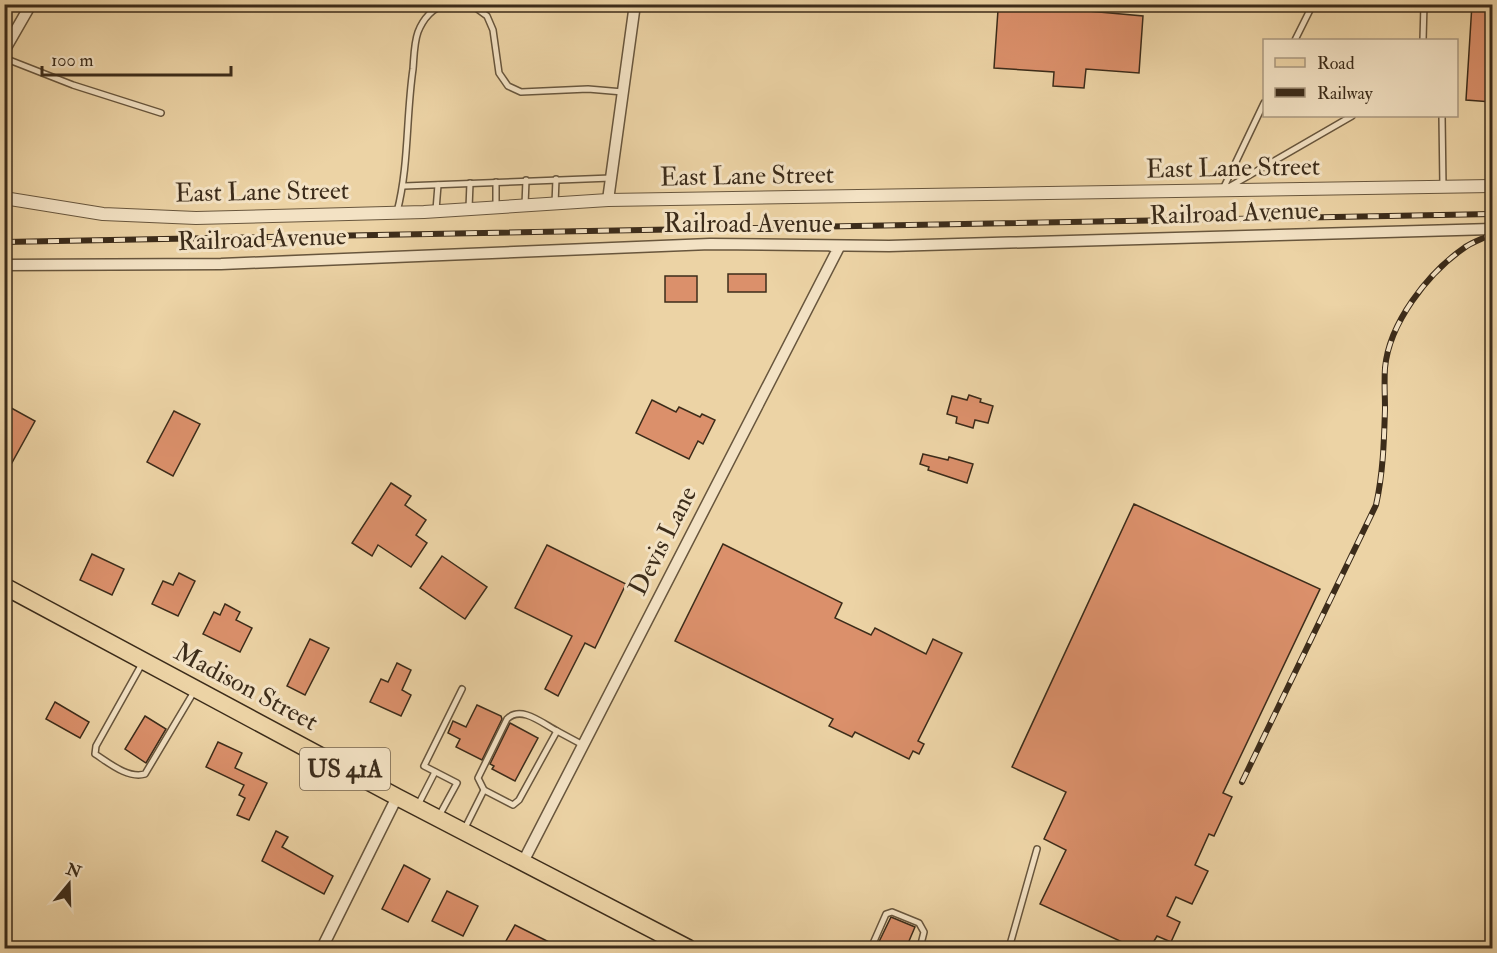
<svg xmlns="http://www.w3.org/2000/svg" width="1497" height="953" viewBox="0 0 1497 953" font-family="'IM FELL Double Pica',serif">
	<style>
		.building { fill: #db906b; stroke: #3c2c1a; stroke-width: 1.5 }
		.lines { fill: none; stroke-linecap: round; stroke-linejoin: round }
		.service-casing { stroke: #68563d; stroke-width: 8 }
		.minor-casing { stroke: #68563d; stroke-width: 13 }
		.tertiary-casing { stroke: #68563d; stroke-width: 14 }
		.primary-casing { stroke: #3c2c1a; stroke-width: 19 }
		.service { stroke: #f3e2c4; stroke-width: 5 }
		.minor { stroke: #f3e2c4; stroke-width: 10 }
		.tertiary { stroke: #f3e2c4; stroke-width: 12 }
		.primary { stroke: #ecd3a5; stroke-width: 16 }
		.rail-casing { stroke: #3c2c1a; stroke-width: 6 }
		.rail { stroke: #f3e2c4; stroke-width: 4; stroke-dasharray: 11; stroke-linecap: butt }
		.labels { text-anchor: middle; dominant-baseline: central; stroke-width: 6; stroke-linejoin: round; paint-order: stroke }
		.shield { fill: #f3e2c4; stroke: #73634d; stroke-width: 1.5 }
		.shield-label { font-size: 24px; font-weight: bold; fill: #3c2c1a }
		.street-label { font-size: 26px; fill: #3c2c1a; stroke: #f3e2c4 }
	</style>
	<rect width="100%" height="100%" fill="#ecd3a5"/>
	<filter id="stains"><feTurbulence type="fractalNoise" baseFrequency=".00333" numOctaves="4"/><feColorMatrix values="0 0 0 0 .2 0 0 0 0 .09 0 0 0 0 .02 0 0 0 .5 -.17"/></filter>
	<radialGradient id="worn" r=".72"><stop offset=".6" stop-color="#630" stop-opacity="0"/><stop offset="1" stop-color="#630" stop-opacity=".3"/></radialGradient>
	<g class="building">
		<polygon points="1011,4 1143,16 1139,73 1086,69 1084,88 1053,86 1054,72 994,68 998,10 1011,11"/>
		<polygon points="1472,4 1492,4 1492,102 1466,100"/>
		<rect x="728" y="274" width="38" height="18"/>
		<rect x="665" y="276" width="32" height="26"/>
		<polygon points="969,395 981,399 980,402 993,406 988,423 975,420 973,428 956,423 957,417 947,414 952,396 967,400"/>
		<polygon points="652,400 676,412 679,407 700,417 702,414 715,420 703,444 698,441 689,459 636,433"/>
		<polygon points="4,404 35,421 4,477"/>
		<polygon points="174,411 200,424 173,476 147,462"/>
		<polygon points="923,454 948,460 949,457 973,464 967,483 928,470 929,467 920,464"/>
		<polygon points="391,483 411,496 405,505 426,520 416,535 427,543 411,567 378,545 372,556 352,543"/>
		<polygon points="1134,504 1320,589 1223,793 1232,797 1214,836 1209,834 1195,865 1208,871 1192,904 1176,897 1167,916 1180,922 1171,942 1157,936 1150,948 1135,948 1040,904 1066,850 1044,839 1066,792 1012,767"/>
		<polygon points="723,544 842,603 835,618 871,635 875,628 926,654 933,639 962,653 918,741 924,744 919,754 913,751 909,759 855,732 852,737 829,726 833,719 675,641"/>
		<polygon points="547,545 626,584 595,648 585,643 558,696 545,689 572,636 515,608"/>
		<polygon points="92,554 124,569 112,595 80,580"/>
		<polygon points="442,556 487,587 465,619 420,588"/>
		<polygon points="179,573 195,581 178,616 152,604 163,581 173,585"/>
		<polygon points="225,604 240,612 236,620 252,628 240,652 203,634 214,612 220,615"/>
		<polygon points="310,639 329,648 305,695 287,686"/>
		<polygon points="397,663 411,670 402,690 411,695 401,716 370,702 381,679 388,682"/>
		<polygon points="55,702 89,722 80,738 46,719"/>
		<polygon points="477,705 501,716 502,719 482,760 456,747 460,739 448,733 453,721 466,727"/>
		<polygon points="145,716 166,729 146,763 125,749"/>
		<polygon points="510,723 538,738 515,781 492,769 494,766 490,764"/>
		<polygon points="218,742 242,753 235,768 267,783 249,820 237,815 245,798 239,795 244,785 206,767"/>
		<polygon points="276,831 288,837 282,847 333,876 324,894 262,861"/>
		<polygon points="404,865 430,879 408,922 382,909"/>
		<polygon points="447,891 478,906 463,936 432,921"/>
		<polygon points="891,917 915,927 906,948 876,948"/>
		<polygon points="515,925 561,948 502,948"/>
	</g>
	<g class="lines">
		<g class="service-casing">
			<g id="service">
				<polyline points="462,4 476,8 487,16 493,30 499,73 508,86 521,92 588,89 623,92"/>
				<polyline points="1295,40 1313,4"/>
				<polyline points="1423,40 1424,4"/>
				<polyline points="4,58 73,85 161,113"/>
				<polyline points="1442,116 1443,187"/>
				<polyline points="404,186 611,178"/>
				<polyline points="1229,187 1352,116"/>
				<polyline points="1223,189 1264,103"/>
				<polyline points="555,204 556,179"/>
				<polyline points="525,205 526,180"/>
				<polyline points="496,207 496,182"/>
				<polyline points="469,208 470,183"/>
				<polyline points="436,210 438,185"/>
				<path d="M397 212C409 166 406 117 413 69 414 57 414 43 418 32 423 19 433 7 447 4"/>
				<path d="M143 662 96 746 95 754C109 763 128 779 145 774L195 690"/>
				<path d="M484 790 478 778 507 719C521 705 542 723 557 731"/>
				<polyline points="418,805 435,772"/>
				<polyline points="439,816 457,783 424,766 462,689"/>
				<polyline points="464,830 484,790 513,805 519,800 557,731 583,745"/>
				<polyline points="871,948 886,914 892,912 919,923 924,932 920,948"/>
				<polyline points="1009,948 1037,849"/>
			</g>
		</g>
		<g class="minor-casing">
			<g id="minor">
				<polyline points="4,51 31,4"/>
				<polyline points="608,200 635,4"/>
				<polyline points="4,265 221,264 710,244 889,246 1492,229"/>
				<polyline points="523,862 839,247 832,246"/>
				<polyline points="322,948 397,797"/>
			</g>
		</g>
		<g class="tertiary-casing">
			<polyline id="tertiary" points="4,198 103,214 196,218 424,212 608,200 1492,186"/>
		</g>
		<g class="primary-casing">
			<polyline id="primary" points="4,586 397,797 688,948"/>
		</g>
		<use href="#service" class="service"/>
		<use href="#minor" class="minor"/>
		<use href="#tertiary" class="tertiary"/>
		<use href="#primary" class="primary"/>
		<g class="rail-casing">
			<g id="rail">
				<polyline points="4,242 1492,214"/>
				<path d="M1242 782 1376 505C1383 474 1384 442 1385 409 1385 396 1384 382 1385 368 1389 323 1428 273 1464 248 1472 242 1483 239 1492 234"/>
			</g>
		</g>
		<use href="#rail" class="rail"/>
	</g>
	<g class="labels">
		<rect class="shield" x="300" y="748" width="90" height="42" rx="4.5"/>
		<g class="shield-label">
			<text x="345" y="769">US 41A</text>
		</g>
		<g class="street-label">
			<text transform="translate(1233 168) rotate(-1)">East Lane Street</text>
			<text transform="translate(747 176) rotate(-1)">East Lane Street</text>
			<text transform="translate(262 192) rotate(-1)">East Lane Street</text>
			<text transform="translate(1234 213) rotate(-2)">Railroad Avenue</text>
			<text x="748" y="224">Railroad Avenue</text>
			<text transform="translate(262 239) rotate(-2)">Railroad Avenue</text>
			<text transform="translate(663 541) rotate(-63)">Devis Lane</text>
			<text transform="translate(246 687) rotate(28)">Madison Street</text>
		</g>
	</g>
	<rect width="1497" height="953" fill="none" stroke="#ecd3a5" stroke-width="24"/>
	<rect x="6" y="6" width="1485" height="941" fill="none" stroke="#3c2c1a" stroke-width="3"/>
	<rect x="12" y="12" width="1473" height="929" fill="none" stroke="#3c2c1a" stroke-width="1.5"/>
	<rect x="1263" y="39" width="195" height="78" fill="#f3e2c4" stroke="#aa9980" stroke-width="1.5"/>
	<rect x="1275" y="58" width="30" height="9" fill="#ecd3a5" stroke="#aa9980" stroke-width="1.5"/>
	<text x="1317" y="69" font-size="18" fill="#3c2c1a">Road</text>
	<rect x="1275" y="88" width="30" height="9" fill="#3c2c1a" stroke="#aa9980" stroke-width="1.5"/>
	<text x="1317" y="99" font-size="18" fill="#3c2c1a">Railway</text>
	<g transform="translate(69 884) rotate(19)" stroke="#f3e2c4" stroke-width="4.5" paint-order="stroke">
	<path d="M0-4.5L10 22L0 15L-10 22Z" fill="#3c2c1a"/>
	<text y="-9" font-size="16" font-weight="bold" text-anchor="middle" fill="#3c2c1a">N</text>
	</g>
	<path d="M42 66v9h189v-9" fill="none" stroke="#3c2c1a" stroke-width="3"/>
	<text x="51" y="66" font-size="18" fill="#3c2c1a" stroke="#f3e2c4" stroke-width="4.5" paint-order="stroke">100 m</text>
	<rect width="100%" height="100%" filter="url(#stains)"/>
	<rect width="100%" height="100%" fill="url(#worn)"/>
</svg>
